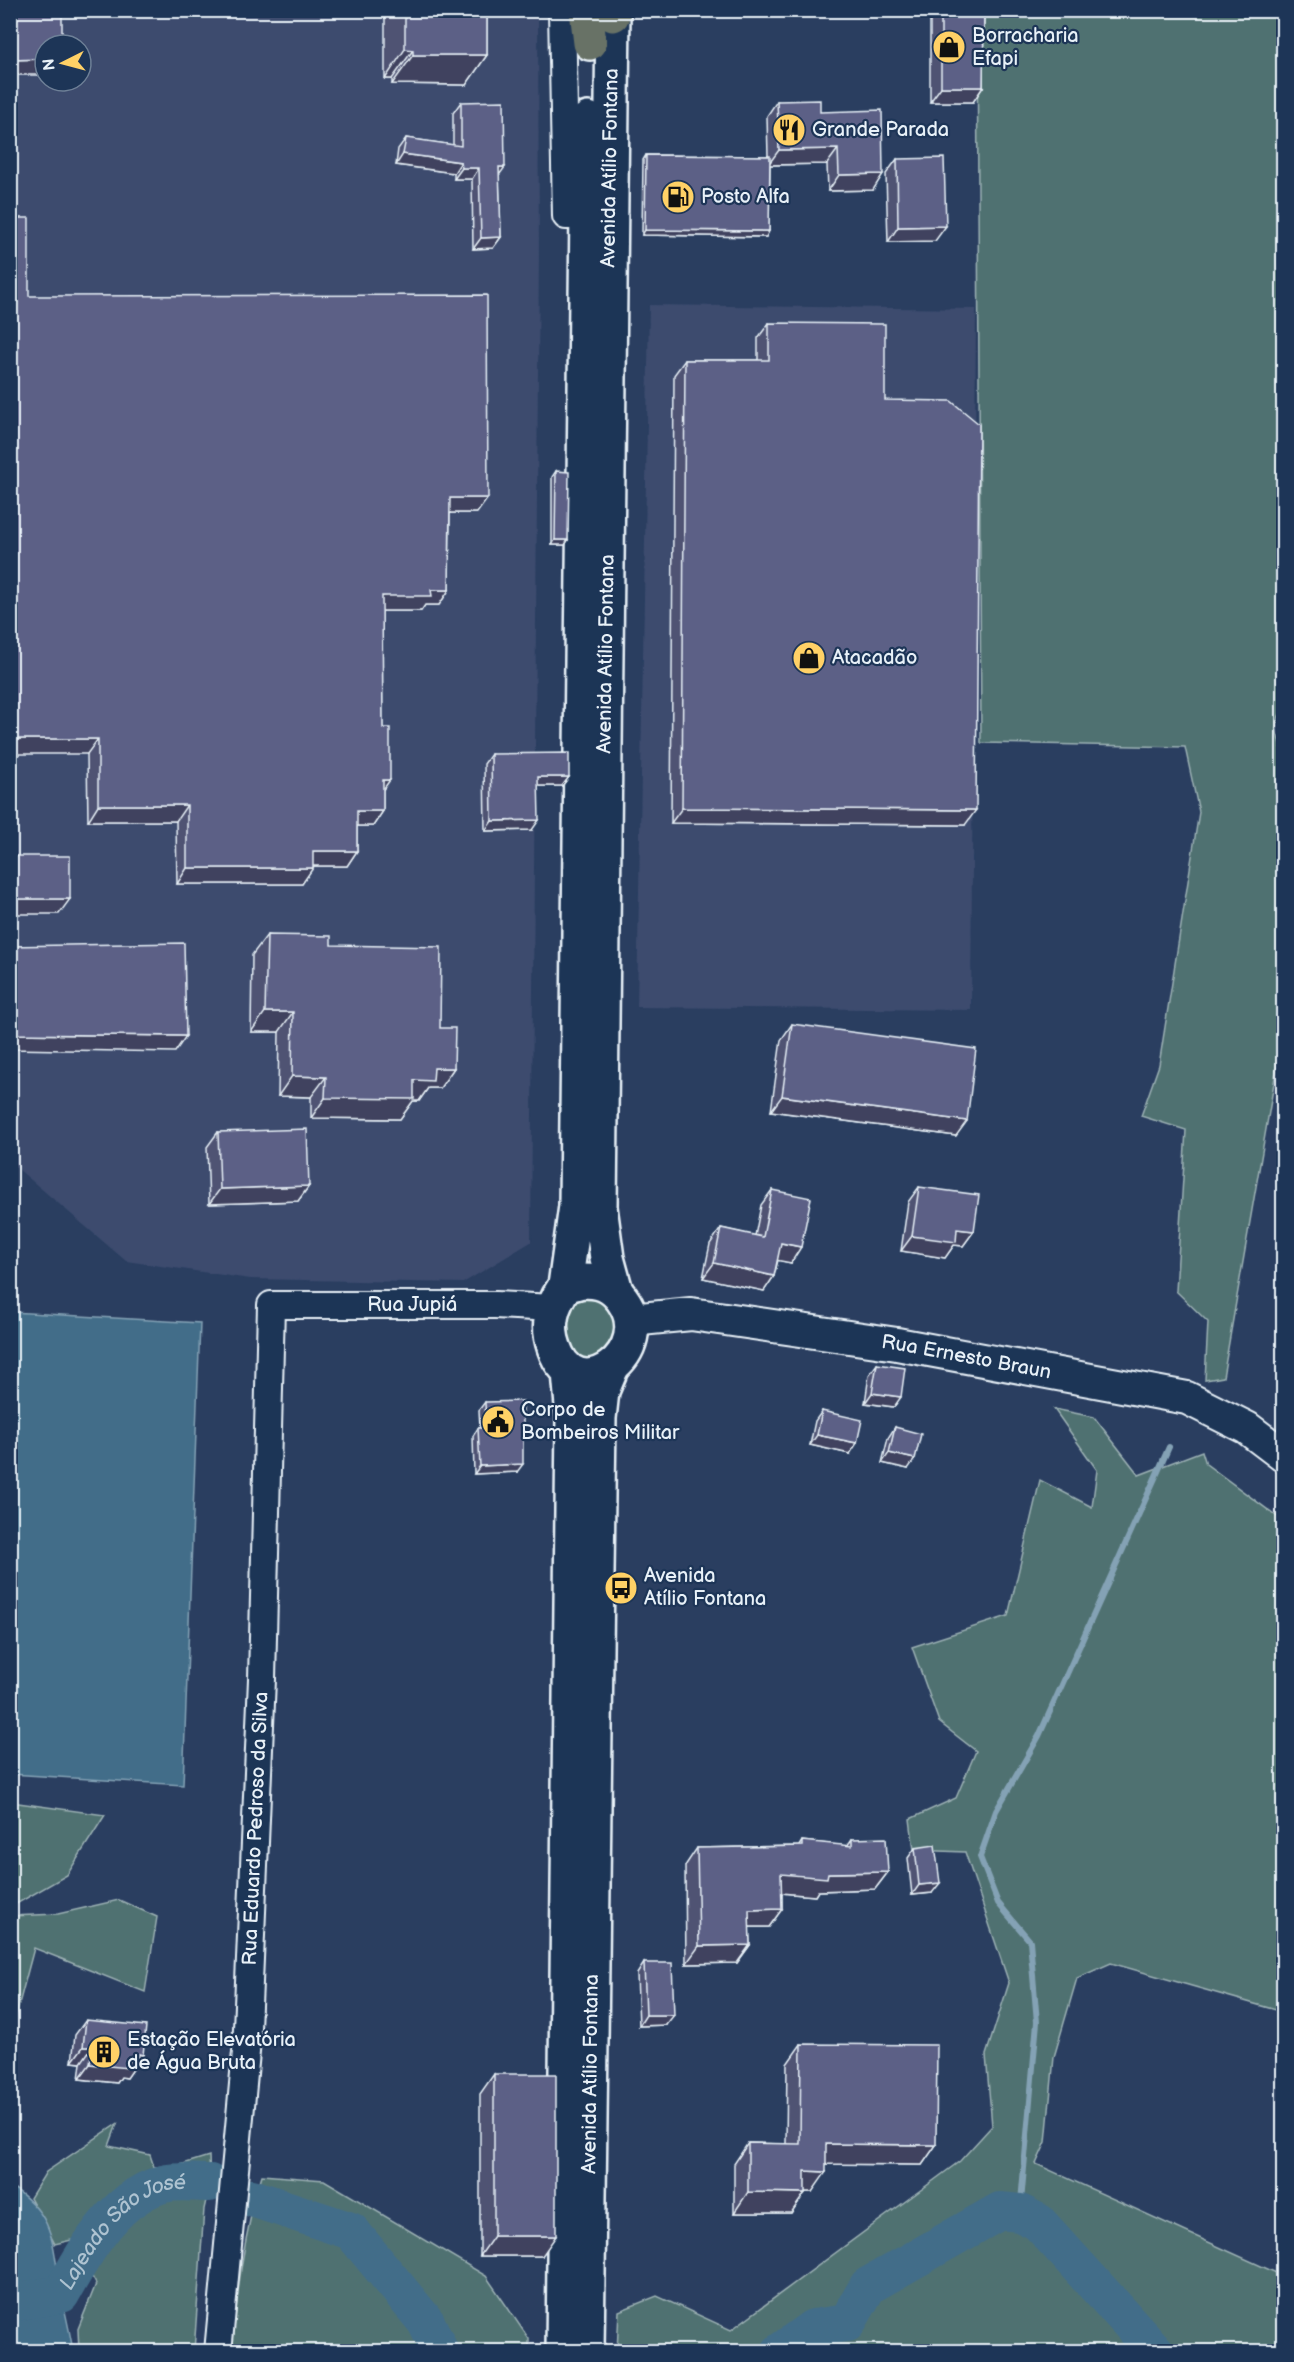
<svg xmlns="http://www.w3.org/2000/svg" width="1294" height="2362" viewBox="0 0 1294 2362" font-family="'Balsamiq Sans',sans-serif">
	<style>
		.built { fill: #3c4b6e; fill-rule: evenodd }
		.green { fill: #507171; stroke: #9cb1b4; stroke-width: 1.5 }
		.water { fill: #426d89; stroke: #84a2b5; stroke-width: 1.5 }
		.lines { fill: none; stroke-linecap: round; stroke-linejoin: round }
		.stream { stroke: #84a2b5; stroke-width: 6 }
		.river { stroke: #426d89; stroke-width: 38 }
		.minor-casing { stroke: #e8f1f8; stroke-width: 30 }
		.tertiary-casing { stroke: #e8f1f8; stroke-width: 36 }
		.secondary-casing { stroke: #e8f1f8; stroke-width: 38 }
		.trunk-casing { stroke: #e8f1f8; stroke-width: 38 }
		.minor { stroke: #1d3557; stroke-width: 26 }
		.tertiary { stroke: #1d3557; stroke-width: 32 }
		.secondary { stroke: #1d3557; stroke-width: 33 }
		.trunk { stroke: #687266; stroke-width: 33 }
		.wall { fill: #4f5373; stroke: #e8f1f8; stroke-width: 1.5 }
		.shaded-wall { fill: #40435e; stroke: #e8f1f8; stroke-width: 1.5 }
		.building { fill: #5c6086; stroke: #e8f1f8; stroke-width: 1.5 }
		.labels { text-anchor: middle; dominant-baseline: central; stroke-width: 4.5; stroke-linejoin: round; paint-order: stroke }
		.poi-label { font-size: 20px; fill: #e8f1f8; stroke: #1d3557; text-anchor: start }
		.street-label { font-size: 20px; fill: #e8f1f8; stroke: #1d3557 }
		.water-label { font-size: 21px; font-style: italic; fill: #aec3d1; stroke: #1d3557 }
	</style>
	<rect width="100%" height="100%" fill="#2a3e60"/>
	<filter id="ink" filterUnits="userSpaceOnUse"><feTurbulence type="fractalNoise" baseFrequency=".0167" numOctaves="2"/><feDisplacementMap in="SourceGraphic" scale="12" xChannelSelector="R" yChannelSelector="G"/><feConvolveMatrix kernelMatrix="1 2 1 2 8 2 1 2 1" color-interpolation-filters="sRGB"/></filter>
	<g filter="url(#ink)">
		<g class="built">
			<path d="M11 11H538L539 253 531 1242 463 1283 250 1279 126 1261 11 1163ZM45 45H81V81H45Z"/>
			<polygon points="649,305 976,309 971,1010 637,1007"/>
		</g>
		<g class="green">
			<path d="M977 11H1283L1284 708C1271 724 1278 739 1284 756L1283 1031 1223 1377 1205 1380 1208 1322 1176 1291 1186 1130 1141 1116 1159 1065 1199 812 1185 747 981 743Z"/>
			<path d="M589 1295C617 1307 616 1323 612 1350L584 1365 565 1339 567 1310 572 1300Z"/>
			<polygon points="1054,1409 1094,1417 1139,1475 1202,1451 1206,1464 1283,1521 1283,2012 1111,1963 1077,1978 1054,2057 1046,2142 1036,2164 1283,2276 1283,2351 617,2352 619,2311 657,2296 731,2330 960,2161 992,2126 986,2055 1009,1983 965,1852 914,1850 910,1819 956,1798 976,1751 939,1722 912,1647 1008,1616 1040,1480 1092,1507 1097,1470"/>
			<polygon points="11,1802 105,1815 67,1875 11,1907"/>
			<polygon points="119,1900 157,1917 145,1992 34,1948 15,2019 11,2018 11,1916 58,1914"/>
			<polygon points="117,2124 109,2146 150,2155 154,2167 180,2165 209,2156 210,2183 204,2209 194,2351 79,2351 78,2329 96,2284 82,2258 80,2238 55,2244 30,2198 46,2172"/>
			<path d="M262 2175 324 2180 486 2276 529 2339V2351H232C237 2291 244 2232 262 2175Z"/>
		</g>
		<g class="water">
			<polygon points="11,1312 200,1323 183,1785 11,1774"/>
			<path d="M10 2186C57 2215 52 2245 61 2293 65 2312 70 2332 73 2351H11Z"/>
		</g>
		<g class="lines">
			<polyline class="stream" points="1020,2213 1037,2022 1030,1941 998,1903 980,1857 996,1811 1039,1736 1169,1447"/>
			<g class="river">
				<polyline points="252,2198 351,2231 426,2322 440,2352"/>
				<path id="s1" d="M10 2303 61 2294C85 2252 116 2193 168 2183 181 2181 197 2183 210 2183"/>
				<polyline points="780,2352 813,2328 847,2323 868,2286 1000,2211 1020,2213 1038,2222 1156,2352"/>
			</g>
			<g class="minor-casing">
				<g id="minor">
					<polyline points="562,10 566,216 586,216"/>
					<path id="s2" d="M218 2352 246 2052 262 1679 271 1305H495L553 1308"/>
				</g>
			</g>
			<g class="tertiary-casing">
				<g id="tertiary">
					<path id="s3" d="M631 1320 691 1314 897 1344 1187 1398 1247 1428 1284 1456"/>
				</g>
			</g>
			<g class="secondary-casing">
				<g id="secondary">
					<polyline points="613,10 600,1207 607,1258 616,1291"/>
					<path d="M582 1281C599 1281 611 1284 622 1299 660 1350 576 1414 554 1347 546 1324 552 1305 565 1286Z"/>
					<polyline points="565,1286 576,1206 588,119"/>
					<polyline points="563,2352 573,1417 569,1372"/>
					<path id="s4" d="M587 2352 599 1418 602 1391 612 1367"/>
				</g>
			</g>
			<g class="trunk-casing">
				<g id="trunk">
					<polyline points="586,10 590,43"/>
					<polyline points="613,15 614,10"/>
				</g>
			</g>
			<use href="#minor" class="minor"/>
			<use href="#tertiary" class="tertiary"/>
			<use href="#secondary" class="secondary"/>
			<use href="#trunk" class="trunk"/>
		</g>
		<g class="wall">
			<polygon points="385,10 487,10 487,55 466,85 392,84 392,79 385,79"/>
			<polygon points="930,10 984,10 983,87 973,102 930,102"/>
			<polygon points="777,101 820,112 873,190 828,191 827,164 770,165 769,231 766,237 642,235 643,160 646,155 768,156 767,116"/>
			<polygon points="461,102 499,176 501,237 493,248 473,249 472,179 454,179 454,173 396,165 398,149 406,138 453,145 453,113"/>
			<polygon points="897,159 935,241 888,242 886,174"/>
			<polygon points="29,296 477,513 450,513 449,590 439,605 425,605 421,611 382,611 383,811 373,826 357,826 357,851 347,866 313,866 302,884 177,884 176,821 88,821 87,754"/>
			<polygon points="769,323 885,400 965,825 671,823 674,375 685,360 758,360 758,338"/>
			<polygon points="556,471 568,540 565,545 552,545 552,477"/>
			<polygon points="491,754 569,777 562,786 538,786 532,830 485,831 484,764"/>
			<polygon points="267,935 331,945 440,1028 454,1068 440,1088 428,1088 419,1101 413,1101 400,1119 311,1118 311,1097 278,1096 279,1032 251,1032 252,955"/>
			<polygon points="792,1024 956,1136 771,1111 781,1040"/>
			<polygon points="218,1132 309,1186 298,1201 209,1204 207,1147"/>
			<polygon points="919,1187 974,1231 963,1246 954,1245 945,1258 901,1251 908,1202"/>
			<polygon points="772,1190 791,1263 778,1260 774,1276 764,1291 703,1278 710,1244 721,1228 755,1236 761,1205"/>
			<polygon points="877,1364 894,1407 865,1403 869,1375"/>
			<polygon points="485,1402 517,1472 474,1474 473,1436 478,1428 480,1428 479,1410"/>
			<polygon points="822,1411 850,1454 810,1445 815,1421"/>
			<polygon points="895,1427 908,1469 882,1463 888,1438"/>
			<polygon points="852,1839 888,1872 875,1889 818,1891 815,1896 782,1893 782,1909 769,1927 749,1927 750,1945 737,1963 686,1964 685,1866 697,1848 799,1846 802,1841 847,1846"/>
			<polygon points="915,1848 932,1893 912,1895 908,1858"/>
			<polygon points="644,1963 666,2025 639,2026 637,1974"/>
			<polygon points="86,2020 143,2055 127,2078 121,2077 117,2083 79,2079 81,2063 72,2062 75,2035"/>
			<polygon points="801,2044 936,2145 922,2165 826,2164 812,2192 805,2192 791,2213 734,2213 734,2164 748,2143 786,2144 787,2064"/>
			<polygon points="494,2074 542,2256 480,2256 480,2094"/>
		</g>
		<g class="shaded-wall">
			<polygon points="405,49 413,50 392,79 385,79"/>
			<polygon points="413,55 487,55 466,85 392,84"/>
			<polygon points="45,59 45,75 10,75 10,60"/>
			<polygon points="941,87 983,87 973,102 930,102"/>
			<polygon points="838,149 827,164 768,165 779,150"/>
			<polygon points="403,154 461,162 454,173 396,165"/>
			<polygon points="499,167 505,167 497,178"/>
			<polygon points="462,168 479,168 472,179 454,179"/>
			<polygon points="883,174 873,190 828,191 839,175"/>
			<polygon points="946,226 935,241 888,242 898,227"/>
			<polygon points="645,230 769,231 766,237 642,235"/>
			<polygon points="501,237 493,248 473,249 481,238"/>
			<polygon points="450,498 488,498 477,513 439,513"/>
			<polygon points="555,540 568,540 565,545 552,545"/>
			<polygon points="431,590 449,590 439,605 425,605 421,611 371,611 382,596"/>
			<polygon points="10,739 98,739 87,754 10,754"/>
			<polygon points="538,777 569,777 562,786 531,786"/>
			<polygon points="383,780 390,780 379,795"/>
			<polygon points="98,805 187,805 176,821 88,821"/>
			<polygon points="682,808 976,810 965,825 671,823"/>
			<polygon points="357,811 383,811 373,826 346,826"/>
			<polygon points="539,820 532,830 485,831 492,821"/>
			<polygon points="313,851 357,851 347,866 302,866"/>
			<polygon points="187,868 313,868 302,884 177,884"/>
			<polygon points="10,899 70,899 59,914 10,914"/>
			<polygon points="265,1012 293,1012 279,1032 251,1032"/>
			<polygon points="10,1034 186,1036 175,1052 10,1049"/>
			<polygon points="434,1068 454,1068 440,1088 428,1088 419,1101 413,1101 400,1119 311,1118 325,1098 414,1080"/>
			<polygon points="292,1076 326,1077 311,1097 278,1096"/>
			<polygon points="782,1096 967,1121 956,1136 771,1111"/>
			<polygon points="309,1186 298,1201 209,1204 220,1189"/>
			<polygon points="957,1229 974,1231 963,1246 954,1245 945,1258 901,1251 912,1236"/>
			<polygon points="781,1243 801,1247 791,1263 770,1259"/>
			<polygon points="714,1263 774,1276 764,1291 703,1278"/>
			<polygon points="872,1393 901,1397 894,1407 865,1403"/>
			<polygon points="817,1435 857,1443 850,1454 810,1445"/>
			<polygon points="889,1453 915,1459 908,1469 882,1463"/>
			<polygon points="523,1464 517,1472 474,1474 480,1466"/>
			<polygon points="888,1872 875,1889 818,1891 815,1896 769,1892 781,1874"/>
			<polygon points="940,1883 932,1893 912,1895 919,1885"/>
			<polygon points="782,1909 769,1927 737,1927 749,1910"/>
			<polygon points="750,1945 737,1963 686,1964 699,1946"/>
			<polygon points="646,2015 674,2015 666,2025 639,2026"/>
			<polygon points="83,2047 92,2047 81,2063 72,2062"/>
			<polygon points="139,2054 143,2055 127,2078 121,2077 117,2083 79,2079 90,2064"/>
			<polygon points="826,2144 936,2145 922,2165 812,2164"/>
			<polygon points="805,2171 826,2172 812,2192 791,2192"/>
			<polygon points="748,2192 805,2193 791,2213 734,2213"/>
			<polygon points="494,2236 556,2236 542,2256 480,2256"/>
		</g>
		<g class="building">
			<polygon points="10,10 62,10 62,45 45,45 45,59 10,60"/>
			<polygon points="405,10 487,10 487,55 413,55 413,50 405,49"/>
			<polygon points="941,10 984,10 983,87 941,87"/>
			<polygon points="820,100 820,112 882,110 883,174 839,175 838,149 779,150 777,101"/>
			<polygon points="504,101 505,167 499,167 501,237 481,238 479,168 462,168 461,162 403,154 406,138 461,146 461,102"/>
			<polygon points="646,155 770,156 769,231 645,230"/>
			<polygon points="944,158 946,226 898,227 897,159"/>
			<polygon points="10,218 29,218 29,296 487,295 488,498 450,498 449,590 431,590 432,596 382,596 383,728 390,728 390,780 383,780 383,811 357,811 357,851 313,851 313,868 187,868 187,805 98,805 98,739 10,739"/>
			<polygon points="769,323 885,324 885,400 951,401 979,424 976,810 682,808 685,360 769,360"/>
			<polygon points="556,471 569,472 568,540 555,540"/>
			<polygon points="569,753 569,777 538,777 539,820 492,821 491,754"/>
			<rect x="10" y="856" width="60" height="43"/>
			<polygon points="267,935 331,936 331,945 441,947 440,1028 455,1028 454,1068 434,1068 433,1081 414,1080 414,1099 325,1098 326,1077 292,1076 293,1012 265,1012"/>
			<polygon points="184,943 186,1036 10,1034 10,946"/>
			<polygon points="792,1024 976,1049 967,1121 782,1096"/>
			<polygon points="307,1129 309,1186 220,1189 218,1132"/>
			<polygon points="919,1187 979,1195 974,1231 957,1229 956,1242 912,1236"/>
			<polygon points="772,1190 811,1198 801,1247 781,1243 774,1276 714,1263 721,1228 763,1237"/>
			<polygon points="877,1364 905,1368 901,1397 872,1393"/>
			<polygon points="523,1401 523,1464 480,1466 478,1428 486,1428 485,1402"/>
			<polygon points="822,1411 862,1420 857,1443 817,1435"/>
			<polygon points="895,1427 921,1434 915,1459 889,1453"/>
			<polygon points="886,1838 888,1872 828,1873 827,1878 781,1874 782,1909 749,1910 750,1945 699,1946 697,1848 802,1846 802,1841 852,1846 852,1839"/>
			<polygon points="935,1845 940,1883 919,1885 915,1848"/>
			<polygon points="644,1963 672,1963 674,2015 646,2015"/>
			<polygon points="86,2020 146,2026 143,2055 139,2054 138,2062 128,2061 128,2068 90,2064 92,2047 83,2047"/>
			<polygon points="801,2044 937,2045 936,2145 826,2144 826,2172 805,2171 805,2193 748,2192 748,2143 800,2144"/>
			<rect x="494" y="2074" width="62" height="162"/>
		</g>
	</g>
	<defs>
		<g id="shop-disc" transform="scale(1.725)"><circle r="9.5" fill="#ffd166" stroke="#1d3557"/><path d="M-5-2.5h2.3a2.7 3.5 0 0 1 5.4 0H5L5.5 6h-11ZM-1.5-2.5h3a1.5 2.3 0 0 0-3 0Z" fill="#111"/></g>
		<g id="restaurant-disc" transform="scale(1.725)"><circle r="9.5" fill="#ffd166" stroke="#1d3557"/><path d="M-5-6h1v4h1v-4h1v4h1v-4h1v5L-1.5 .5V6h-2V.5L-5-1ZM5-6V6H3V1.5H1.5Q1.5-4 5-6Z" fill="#111"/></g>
		<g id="fuel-disc" transform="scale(1.725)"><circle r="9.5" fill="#ffd166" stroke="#1d3557"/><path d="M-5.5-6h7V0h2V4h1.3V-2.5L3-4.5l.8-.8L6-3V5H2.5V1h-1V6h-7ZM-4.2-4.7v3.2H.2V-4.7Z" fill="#111"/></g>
		<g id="civic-disc" transform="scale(1.725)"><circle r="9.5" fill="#ffd166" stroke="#1d3557"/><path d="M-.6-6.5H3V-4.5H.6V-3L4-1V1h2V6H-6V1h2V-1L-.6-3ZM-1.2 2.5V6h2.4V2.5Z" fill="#111"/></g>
		<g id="bus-disc" transform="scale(1.725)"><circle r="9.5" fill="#ffd166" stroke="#1d3557"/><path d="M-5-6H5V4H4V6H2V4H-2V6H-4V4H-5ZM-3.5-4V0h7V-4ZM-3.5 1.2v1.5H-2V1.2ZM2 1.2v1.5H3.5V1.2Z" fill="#111"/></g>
		<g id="building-disc" transform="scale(1.725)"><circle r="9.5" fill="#ffd166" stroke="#1d3557"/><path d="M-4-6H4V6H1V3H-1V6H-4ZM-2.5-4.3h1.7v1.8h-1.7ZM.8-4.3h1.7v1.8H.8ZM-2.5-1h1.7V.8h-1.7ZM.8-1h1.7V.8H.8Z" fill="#111"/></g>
	</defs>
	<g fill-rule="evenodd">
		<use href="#shop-disc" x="949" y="47"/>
		<use href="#restaurant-disc" x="789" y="130"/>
		<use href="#fuel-disc" x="678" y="197"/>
		<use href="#shop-disc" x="809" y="658"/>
		<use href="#civic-disc" x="498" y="1422"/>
		<use href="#bus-disc" x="621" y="1588"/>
		<use href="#building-disc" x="104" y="2052"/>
	</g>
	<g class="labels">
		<g class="poi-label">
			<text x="972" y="36">Borracharia<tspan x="972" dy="23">Efapi</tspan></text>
			<text x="812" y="130">Grande Parada</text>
			<text x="701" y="197">Posto Alfa</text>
			<text x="832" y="658">Atacadão</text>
			<text x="521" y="1410">Corpo de<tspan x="521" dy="23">Bombeiros Militar</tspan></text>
			<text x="644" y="1576">Avenida<tspan x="644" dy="23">Atílio Fontana</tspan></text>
			<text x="127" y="2040">Estação Elevatória<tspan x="127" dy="23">de Água Bruta</tspan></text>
		</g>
		<g class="street-label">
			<text transform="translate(610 168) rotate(-89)">Avenida Atílio Fontana</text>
			<text transform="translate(606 654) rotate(-89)">Avenida Atílio Fontana</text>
			<text stroke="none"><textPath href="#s2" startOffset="1190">Rua Jupiá</textPath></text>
			<text stroke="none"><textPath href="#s3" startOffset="339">Rua Ernesto Braun</textPath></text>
			<text stroke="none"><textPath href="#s2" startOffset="525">Rua Eduardo Pedroso da Silva</textPath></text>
			<text stroke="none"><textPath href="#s4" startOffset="278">Avenida Atílio Fontana</textPath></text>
		</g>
		<g class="water-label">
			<text stroke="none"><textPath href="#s1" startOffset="144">Lajeado São José</textPath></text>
		</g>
	</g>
	<rect width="1294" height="2362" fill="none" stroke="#1d3557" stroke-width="36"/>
	<rect x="18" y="18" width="1258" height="2326" fill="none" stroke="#e8f1f8" stroke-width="2" filter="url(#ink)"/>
	<g transform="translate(63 63) rotate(264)"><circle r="28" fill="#1d3557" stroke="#6e8097" stroke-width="1.5"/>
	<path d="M0-4.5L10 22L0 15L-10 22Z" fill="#ffd166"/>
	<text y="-9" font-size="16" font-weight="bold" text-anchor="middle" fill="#e8f1f8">N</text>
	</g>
</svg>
